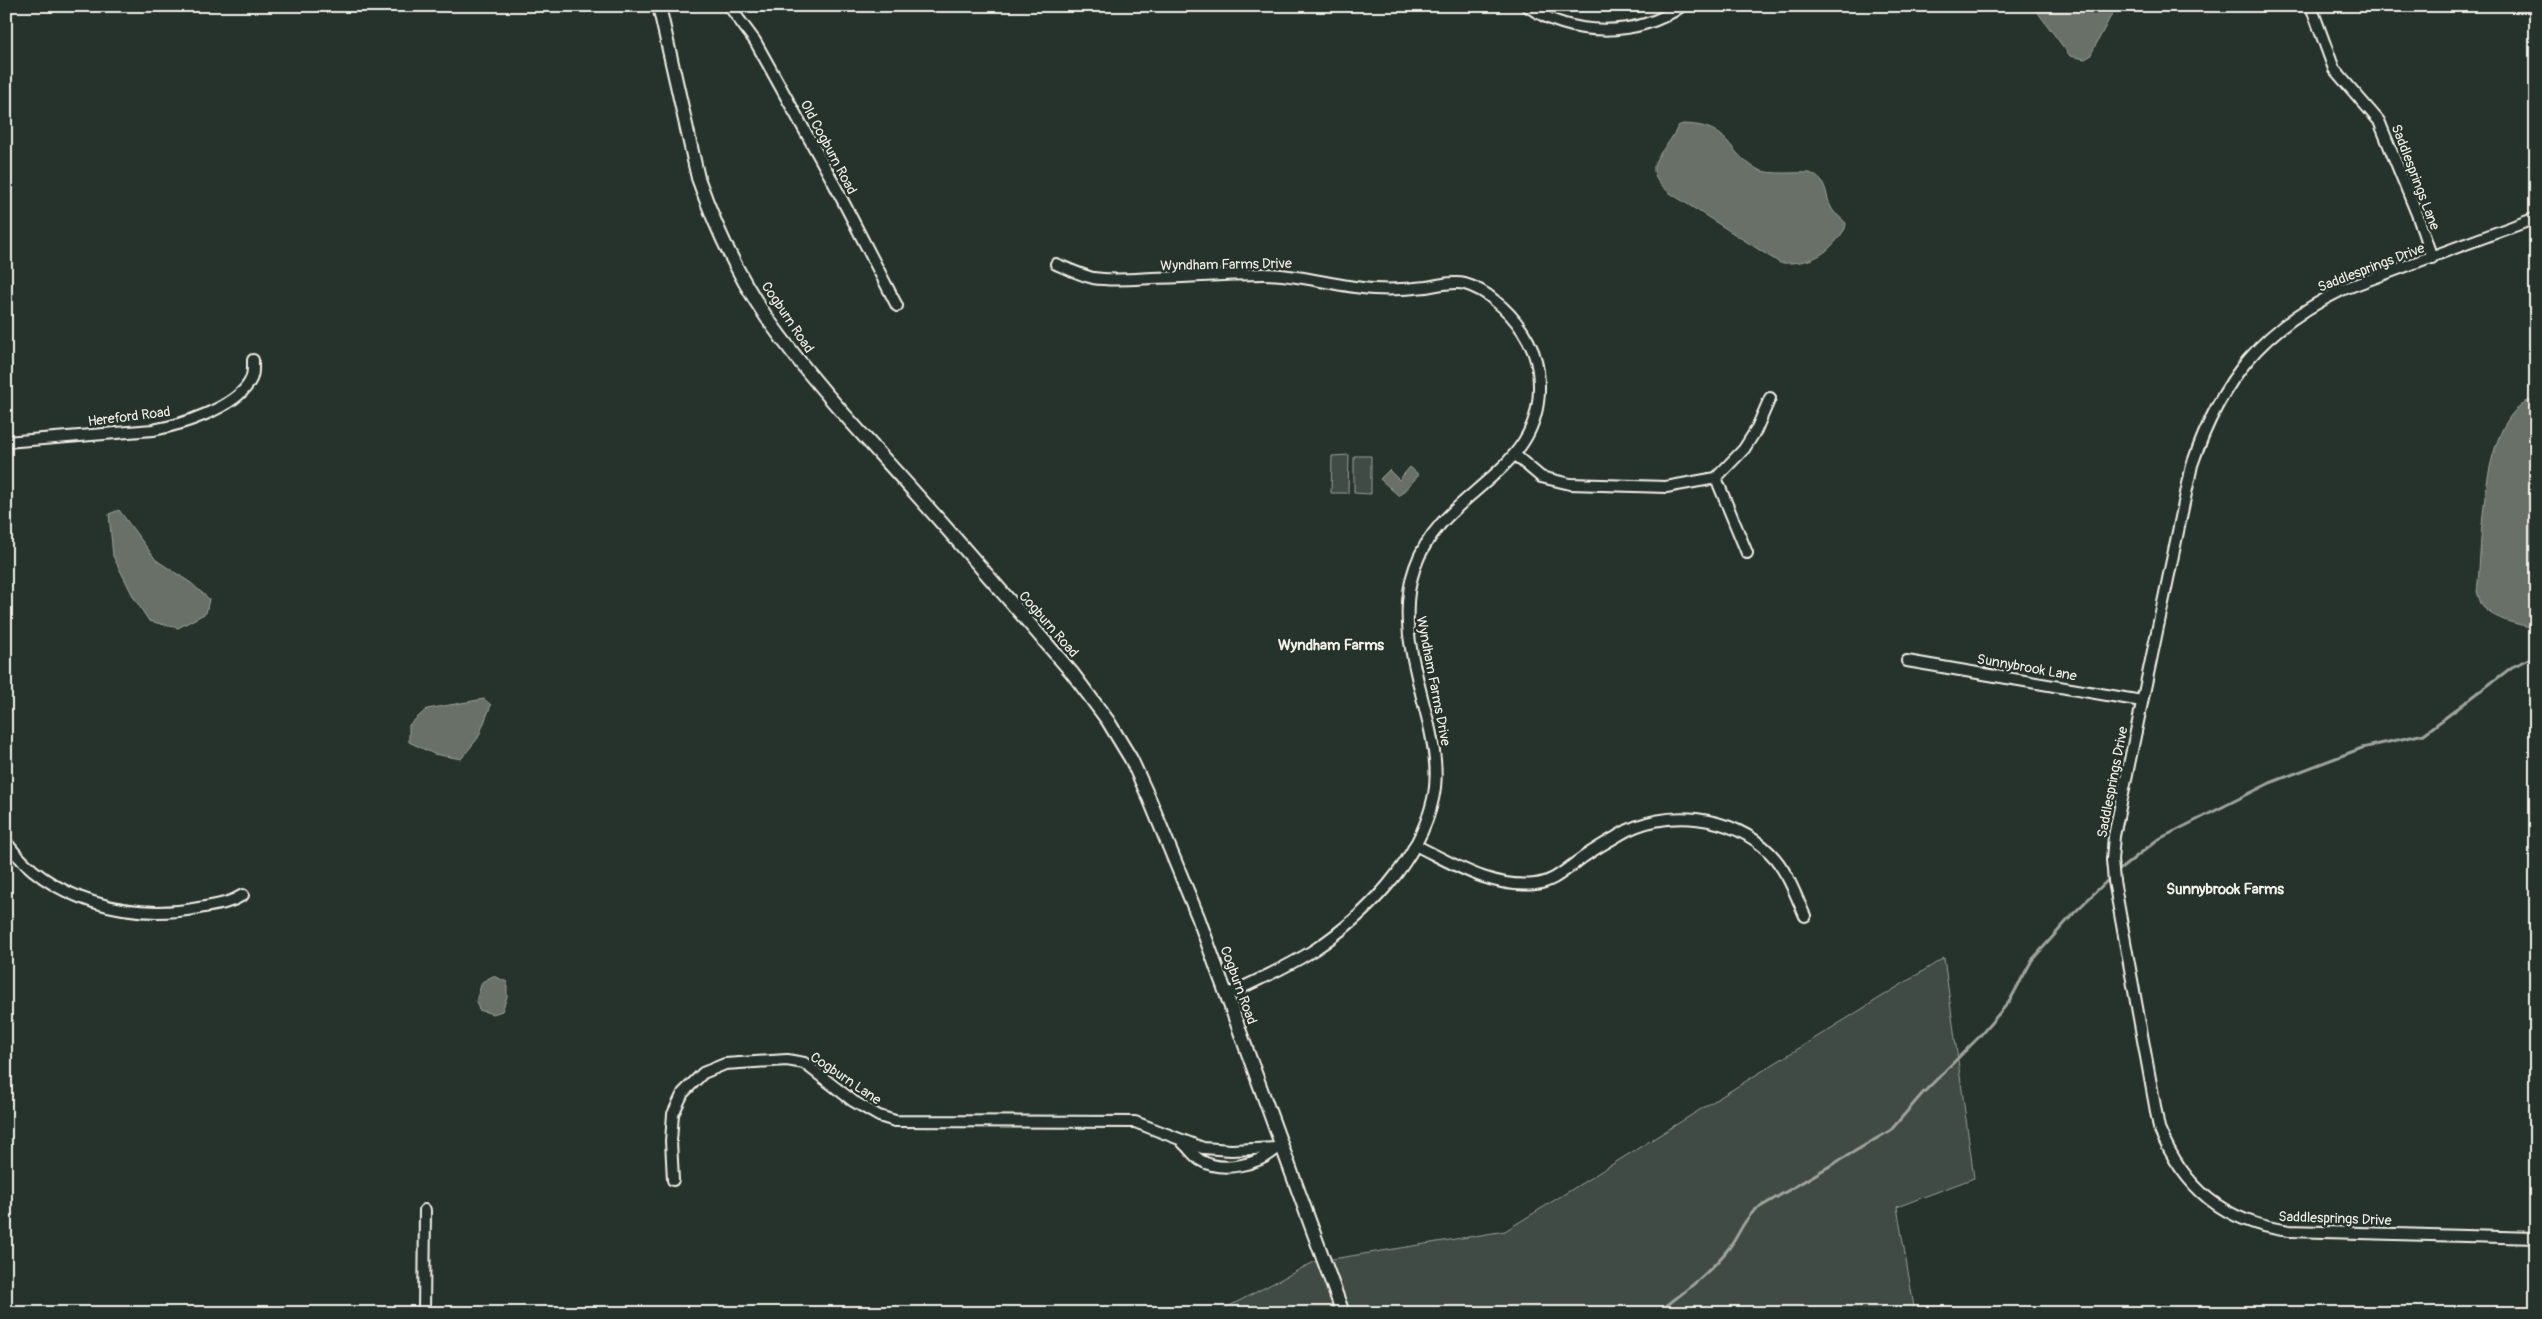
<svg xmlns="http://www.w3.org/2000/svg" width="2542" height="1319" font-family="Pangolin,sans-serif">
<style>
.green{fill:#414b45;stroke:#9a9e96}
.water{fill:#676f68;stroke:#9fa39b}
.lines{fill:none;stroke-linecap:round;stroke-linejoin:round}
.stream{stroke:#9fa39b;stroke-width:3}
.minor-casing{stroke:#f4f1e8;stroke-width:14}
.tertiary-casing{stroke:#f4f1e8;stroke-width:16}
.minor{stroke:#26332d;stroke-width:10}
.tertiary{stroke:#26332d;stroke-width:12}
.labels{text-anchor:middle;stroke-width:5;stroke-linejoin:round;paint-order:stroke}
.street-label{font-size:14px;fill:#f4f1e8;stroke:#26332d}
.neighbourhood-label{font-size:15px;font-weight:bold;fill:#f4f1e8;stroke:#26332d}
</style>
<rect width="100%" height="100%" fill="#26332d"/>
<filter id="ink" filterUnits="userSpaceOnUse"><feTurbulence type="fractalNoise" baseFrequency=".02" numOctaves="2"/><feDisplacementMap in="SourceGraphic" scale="10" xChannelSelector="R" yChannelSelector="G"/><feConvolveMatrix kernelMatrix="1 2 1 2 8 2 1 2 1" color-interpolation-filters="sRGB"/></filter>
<g filter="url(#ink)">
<g class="green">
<path d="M1349,455l-1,38h-17l1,-37z"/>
<path d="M1354,456h17v38l-17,-1z"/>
<path d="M1944,958l30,220 -77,29 18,106h-699l98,-51 191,-31z"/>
</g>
<g class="water">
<path d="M2033,6h83l-26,50 -5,3 -15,-3z"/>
<path d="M1683,124c51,1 41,29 76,46 10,5 38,2 51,3 21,9 13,24 24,39 4,4 8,7 12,11l-1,6c-18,27 -34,35 -65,34l-110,-70c-35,-29 -4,-38 8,-67z"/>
<path d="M2536,398v230c-17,-3 -41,-8 -53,-21 -3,-4 -4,-11 -6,-15 6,-45 1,-180 59,-194z"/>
<path d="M1410,467l9,8 -20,21 -19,-17 9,-9 10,10z"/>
<path d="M119,510l37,50 35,23 18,16 -3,14 -28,15 -29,-7 -15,-23 -21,-42 -4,-42z"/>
<path d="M484,699l7,6 -13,33 -17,21 -27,-5 -25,-12v-17l18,-16z"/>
<path d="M493,976l14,6v15l-5,14 -9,3 -14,-4 -3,-9 6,-19z"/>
</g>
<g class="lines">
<g class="stream">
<path d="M2117,872l40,-32 113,-57 92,-35 62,-14 88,-67 24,-11"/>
<path d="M1657,1313c25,-19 53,-40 72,-65 11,-14 12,-25 26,-38l136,-80 31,-36 56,-56 31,-36 23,-42 42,-47 38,-37"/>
</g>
<defs>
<g id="minor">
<path d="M729,6l26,35 76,137 66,128"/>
<path d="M1527,6c45,31 109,32 155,0"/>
<path d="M2311,6l23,63 45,52 38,93 15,44"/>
<path d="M2536,218l-192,71c-83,40 -123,91 -152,176l-78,371 -2,24 2,21 45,247c25,61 65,94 130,103l247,7"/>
<path d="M1056,264c12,5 25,11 37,14 19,3 40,1 59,0 37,-1 75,-4 112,-4 37,0 73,13 110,15 17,1 36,0 52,-2 12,-2 28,-6 39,-3 10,3 21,9 29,16 21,16 41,44 44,71 13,103 -95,114 -123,196 -18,51 1,104 13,154 6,25 11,53 5,78 -14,63 -68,117 -119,151 -28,18 -58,31 -88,45"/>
<path d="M6,442l147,-12c28,-5 81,-22 96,-47 5,-7 4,-15 4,-23"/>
<path d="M1515,455l26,22 29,7 96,3 50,-9 28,-29 12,-19 14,-32"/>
<path d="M1716,478l31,75"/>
<path d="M1907,661l235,40"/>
<path d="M6,842c44,59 124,79 193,66 16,-3 30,-4 44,-13"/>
<path d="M1415,845c37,18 77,44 120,39 18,-2 29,-13 43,-23 13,-10 28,-18 41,-26 46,-28 114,-20 151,18 17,17 25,41 35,63"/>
<path d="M1183,1143c6,5 10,12 17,17 23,14 59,4 78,-12"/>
<path d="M673,1180l-2,-39 2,-27 10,-21 20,-20 22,-9 62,-4 17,3 49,38 26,15 16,5 240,1 68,26 28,2 47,-2"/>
<path d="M424,1313l1,-103"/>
</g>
<path id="tertiary" d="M659,6l39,172c17,48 40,98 69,140 44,63 98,119 149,176 53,59 105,120 157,180l35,47 23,38 18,39 49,119 145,396"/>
</defs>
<use href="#minor" class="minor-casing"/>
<use href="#tertiary" class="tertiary-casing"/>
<use href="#minor" class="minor"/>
<use href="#tertiary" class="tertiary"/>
</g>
</g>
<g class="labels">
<g class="street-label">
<text transform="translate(829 147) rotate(62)" y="5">Old Cogburn Road</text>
<text transform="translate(2416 177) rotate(69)" y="5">Saddlesprings Lane</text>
<text transform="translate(1226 264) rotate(-1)" y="5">Wyndham Farms Drive</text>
<text transform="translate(2371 267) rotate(-21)" y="5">Saddlesprings Drive</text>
<text transform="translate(788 317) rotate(56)" y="5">Cogburn Road</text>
<text transform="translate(129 416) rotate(-7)" y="5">Hereford Road</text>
<text transform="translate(1049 624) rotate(49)" y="5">Cogburn Road</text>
<text transform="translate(2027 667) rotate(10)" y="5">Sunnybrook Lane</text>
<text transform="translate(1434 681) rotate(79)" y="5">Wyndham Farms Drive</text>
<text transform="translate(2112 782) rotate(-79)" y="5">Saddlesprings Drive</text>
<text transform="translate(1239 985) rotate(70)" y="5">Cogburn Road</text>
<text transform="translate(846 1078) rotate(34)" y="5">Cogburn Lane</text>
<text transform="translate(2335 1218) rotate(2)" y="5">Saddlesprings Drive</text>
</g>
<g class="neighbourhood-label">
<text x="1331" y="650">Wyndham Farms</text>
<text x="2225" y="894">Sunnybrook Farms</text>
</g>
</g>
<rect width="2542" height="1319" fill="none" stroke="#26332d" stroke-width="25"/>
<rect x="12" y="12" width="2517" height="1294" fill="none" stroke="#f4f1e8" stroke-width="2" filter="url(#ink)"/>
</svg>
